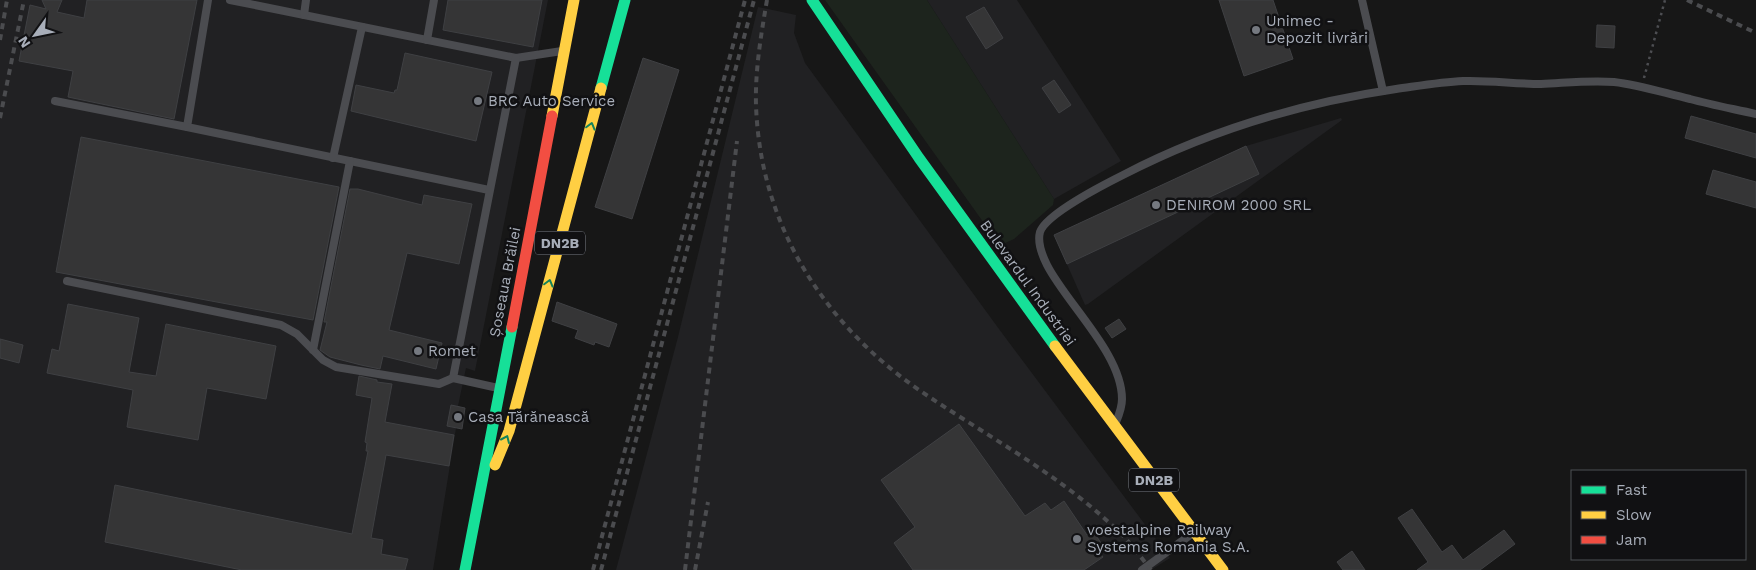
<svg xmlns="http://www.w3.org/2000/svg" width="1756" height="570" font-family="'Work Sans',sans-serif">
<style>
.built{fill:#212123}
.green{fill:#1d241d}
.building{fill:#353536;stroke:#3f4043}
.lines{fill:none;stroke-linecap:round;stroke-linejoin:round}
.path{stroke:#4d4e52;stroke-width:2.5;stroke-dasharray:2.5 4;stroke-linecap:butt}
.lane{stroke:#4b4c50;stroke-width:8}
.fast{stroke:#16e098;stroke-width:11}
.slow{stroke:#ffcf43;stroke-width:11}
.jam{stroke:#f24e42;stroke-width:11}
.rail{stroke:#4b4c4f;stroke-width:4;stroke-dasharray:6 5;stroke-linecap:butt}
.oneway{stroke:#14835c}
.poi-dot{fill:#757980;stroke:#111113;stroke-width:2}
.labels{text-anchor:middle;stroke-width:5;stroke-linejoin:round;paint-order:stroke}
.shield{fill:#111113;stroke:#7b7f87;stroke-width:1}
.shield-label{font-size:14px;font-weight:bold;fill:#a8aeb9}
.poi-label{font-size:15px;fill:#a8aeb9;stroke:#111113;text-anchor:start}
.street-label{font-size:15px;fill:#a8aeb9;stroke:#111113}
</style>
<rect width="100%" height="100%" fill="#171717"/>
<g class="built">
<path d="M0,0h548l-73,371 -9,-3 -8,38 7,2 -3,21 -6,-1 -23,142h-433z"/>
<path d="M927,0h90l104,161 -67,38z"/>
<path d="M758,7l38,8 -2,18 11,30 194,266 171,229 -19,12h-535l62,-233z"/>
<path d="M1341,118l1,2 -254,184 -3,1 -31,-70 192,-89z"/>
</g>
<path class="green" d="M825,0h102l127,199 -1,6 -39,34 -11,5 -7,-4z"/>
<g class="building">
<path d="M42,0h20l-5,12 27,6 3,-18h110l-23,119 -106,-22 5,-26 -54,-10 11,-56 16,4z"/>
<path d="M448,0h94l-9,47 -90,-17z"/>
<path d="M1219,0h54l20,59 -49,17z"/>
<path d="M984,7l19,31 -17,11 -20,-32z"/>
<path d="M1597,25l18,1 -1,22 -18,-1z"/>
<path d="M405,53l87,19 -16,69 -125,-30 5,-26 38,8 1,-3h2z"/>
<path d="M643,58l36,12 -47,149 -37,-12z"/>
<path d="M1054,80l17,25 -12,8 -17,-25z"/>
<path d="M1691,116l65,18v24l-71,-20z"/>
<path d="M81,137l258,50 -26,133 -257,-48z"/>
<path d="M1246,146l13,28 -192,90 -13,-29z"/>
<path d="M1713,170l43,12v26l-50,-14z"/>
<path d="M350,189h8l64,16 2,-10 48,9 -13,60 -52,-11 -18,77 53,13 -6,26 -53,-13 -3,13 -19,-4 -31,-8 -10,-7 7,-28h-3z"/>
<path d="M557,302l60,22 -8,23 -14,-5 -1,3 -19,-7 3,-8 -26,-9z"/>
<path d="M68,304l71,14 -10,54 27,4 10,-52 110,22 -10,53 -59,-11 -9,52 -71,-13 6,-37 -86,-17 5,-24 7,2z"/>
<path d="M1119,319l7,10 -14,9 -7,-10z"/>
<path d="M0,339l23,6 -4,18 -19,-5z"/>
<path d="M359,376l18,4v2l15,2 -7,38 69,13 -5,31 -63,-11 -15,83 12,2 -2,14 27,5 -3,11h-163l-137,-28 10,-57 237,49 16,-83h-2l1,-8 -2,-1 7,-44 -16,-3z"/>
<path d="M451,405l14,3 -3,21 -15,-3z"/>
<path d="M959,424l66,92 20,-13 6,7 13,-9 23,34 6,-4 8,12 -6,4 8,10 -19,13h-171l-19,-27 21,-16 -34,-47z"/>
<path d="M1412,509l30,43 10,-7 11,15 41,-30 11,14 -35,26h-63l11,-8 -30,-44z"/>
<path d="M1352,551l13,19h-22l-6,-8z"/>
</g>
<g class="lines">
<path class="path" d="M1644,78l21,-78"/>
<g class="lane">
<path d="M208,0l-21,127 302,63"/>
<path d="M230,0l286,58 46,-7"/>
<path d="M1362,0l21,91"/>
<path d="M304,15l2,-15"/>
<path d="M427,40l7,-40"/>
<path d="M55,101l132,26"/>
<path d="M333,158l29,-131"/>
<path d="M67,281l214,44 16,9 26,26 13,7 103,17 14,-6"/>
<path d="M313,350l37,-189"/>
<path d="M498,388l-45,-10 63,-320"/>
<path d="M1116,422c3,-7 6,-15 6,-23 0,-45 -55,-95 -75,-134 -5,-10 -10,-22 -7,-33 6,-18 65,-48 83,-57 85,-44 178,-72 273,-86 22,-3 45,-7 67,-8 26,-1 52,3 78,3 24,-1 48,-4 73,-2 26,3 50,11 76,17 22,6 44,10 66,15"/>
<path d="M1142,570l51,-37"/>
</g>
<g class="fast">
<path d="M812,0l107,158 136,188"/>
<path d="M601,88l24,-88"/>
<path d="M465,570l47,-243"/>
</g>
<g class="slow">
<path d="M552,116l22,-116"/>
<path d="M1055,346l168,224"/>
<path d="M495,465l14,-34 92,-343"/>
</g>
<path class="jam" d="M512,327l40,-211"/>
<g class="rail">
<path d="M767,0c-6,35 -12,70 -11,105 4,120 67,218 163,285 66,45 140,84 198,140 13,12 23,26 34,40"/>
<path d="M1687,0l69,33"/>
<path d="M0,40l7,-40"/>
<path d="M0,118l24,-118"/>
<path d="M593,570l152,-570"/>
<path d="M601,570l153,-570"/>
<path d="M685,570l52,-429"/>
<path d="M695,570l13,-68"/>
</g>
</g>
<defs><path id="oneway-chevron" d="M-2-3.5L2.5 0L-2 3.5" fill="none" stroke-width="1.6" stroke-linecap="round" stroke-linejoin="round" transform="scale(1.25)"/></defs>
<g class="oneway">
<use href="#oneway-chevron" transform="translate(591 126) rotate(-75)"/>
<use href="#oneway-chevron" transform="translate(549 283) rotate(-75)"/>
<use href="#oneway-chevron" transform="translate(506 439) rotate(-66)"/>
</g>
<g class="poi-dot">
<circle cx="1256" cy="30" r="5"/>
<circle cx="478" cy="101" r="5"/>
<circle cx="1156" cy="205" r="5"/>
<circle cx="418" cy="351" r="5"/>
<circle cx="458" cy="417" r="5"/>
<circle cx="1077" cy="539" r="5"/>
</g>
<g class="labels">
<g class="shield">
<rect x="535" y="231.5" width="50" height="23" rx="4"/>
<rect x="1129" y="468.5" width="50" height="23" rx="4"/>
</g>
<g class="shield-label">
<text x="560" y="248">DN2B</text>
<text x="1154" y="485">DN2B</text>
</g>
<g class="poi-label">
<text x="1266" y="26">Unimec -<tspan x="1266" dy="17">Depozit livrări</tspan></text>
<text x="488" y="106">BRC Auto Service</text>
<text x="1166" y="210">DENIROM 2000 SRL</text>
<text x="428" y="356">Romet</text>
<text x="468" y="422">Casa Tărănească</text>
<text x="1087" y="535">voestalpine Railway<tspan x="1087" dy="17">Systems Romania S.A.</tspan></text>
</g>
<g class="street-label">
<text transform="translate(505 282) rotate(-79)" y="5">Șoseaua Brăilei</text>
<text transform="translate(1028 283) rotate(54)" y="5">Bulevardul Industriei</text>
</g>
</g>
<rect x="1571" y="470" width="175" height="90" fill="#111113" stroke="#4d5055"/>
<rect x="1581" y="486" width="25" height="8" fill="#16e098" stroke="#4d5055"/>
<text x="1616" y="495" font-size="15" fill="#a8aeb9">Fast</text>
<rect x="1581" y="511" width="25" height="8" fill="#ffcf43" stroke="#4d5055"/>
<text x="1616" y="520" font-size="15" fill="#a8aeb9">Slow</text>
<rect x="1581" y="536" width="25" height="8" fill="#f24e42" stroke="#4d5055"/>
<text x="1616" y="545" font-size="15" fill="#a8aeb9">Jam</text>
<g transform="translate(35 35) rotate(237)" stroke="#111113" stroke-width="4" paint-order="stroke">
<path d="M0-4L9 19L0 12L-9 19Z" fill="#a8aeb9"/>
<text y="-8" font-size="14" font-weight="bold" text-anchor="middle" fill="#a8aeb9">N</text>
</g>
</svg>
